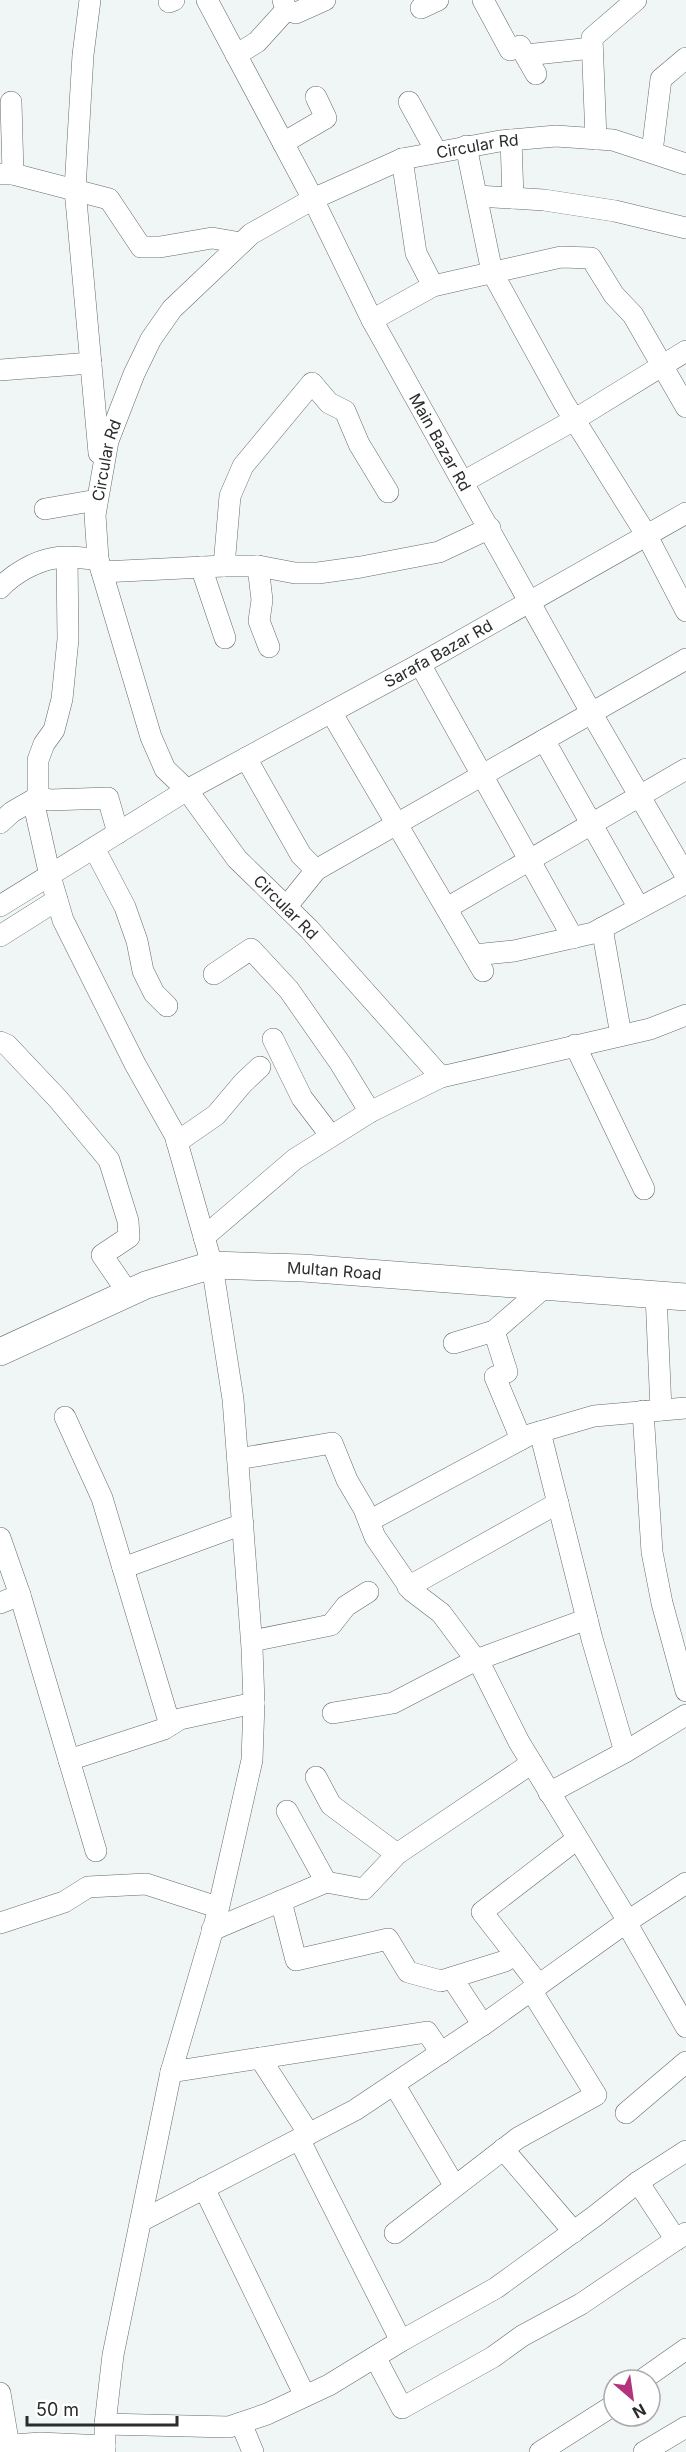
<svg xmlns="http://www.w3.org/2000/svg" width="686" height="2452" font-family="Inter,sans-serif">
<style>
.lines{fill:none;stroke-linecap:round;stroke-linejoin:round}
.minor-casing{stroke:#656b6b;stroke-width:22}
.major-casing{stroke:#656b6b;stroke-width:28}
.minor{stroke:#fff;stroke-width:21}
.major{stroke:#fff;stroke-width:27}
.labels{text-anchor:middle;stroke-width:4.5;stroke-linejoin:round;paint-order:stroke}
.street-label{font-size:16px;fill:#2b2d2d;stroke:#fff}
</style>
<rect width="100%" height="100%" fill="#eff6f5"/>
<g class="lines">
<defs>
<g id="minor">
<path d="M90,0l-7,55 -8,134 24,264"/>
<path id="s1" d="M207,0l106,199 59,121 220,394 94,162"/>
<path d="M483,0l27,50 10,-4 16,28"/>
<path d="M169,2l5,-2"/>
<path d="M421,8l17,-8"/>
<path d="M286,10l10,3 29,-13"/>
<path d="M236,55l21,-13 29,-32 -3,-10"/>
<path d="M526,55l66,-7"/>
<path d="M11,102l2,72"/>
<path d="M409,102l27,49"/>
<path d="M596,139l-4,-101 44,-38"/>
<path d="M511,140l2,58"/>
<path d="M283,143l43,-25 -10,-21"/>
<path d="M466,146l26,126 72,131 83,133 39,75"/>
<path d="M652,152l9,-73 25,-21"/>
<path d="M402,159l14,94 17,33"/>
<path d="M0,174h13l96,25 32,48h19l52,-9 29,5"/>
<path d="M477,196l67,4 71,11 71,17"/>
<path d="M372,320l61,-34 128,-29 30,1 23,37 19,20 53,92"/>
<path d="M0,370l91,-7"/>
<path d="M463,482l111,-62 112,-69"/>
<path d="M45,509l52,-9"/>
<path d="M224,566l6,-70 13,-30 69,-83 17,20 16,8 14,33 29,48"/>
<path d="M258,566l4,34 -3,21 10,26"/>
<path d="M201,567l24,71"/>
<path d="M102,572l122,-6h34l37,7h23l43,-6 78,-15 51,-24"/>
<path d="M0,588c13,-14 35,-27 55,-30 13,-3 30,1 43,1"/>
<path d="M420,664l153,274"/>
<path d="M331,712l152,259"/>
<path d="M544,740l95,168"/>
<path d="M246,758l55,97 15,15"/>
<path d="M38,797v-37l6,-16 10,-14 8,-31 6,-60 -1,-81"/>
<path d="M33,800l17,76 13,44 72,144 40,71 37,130 21,134 19,249 2,55 -2,57 -36,159 -45,153 -58,283 -8,69v28"/>
<path d="M0,823l12,-11 26,-15 12,3 58,-2 10,35"/>
<path d="M94,848l31,59 12,34 6,30 11,22 13,13"/>
<path id="s2" d="M0,906l187,-116 233,-126 266,-151"/>
<path d="M287,906l29,-36 370,-211"/>
<path d="M447,908l239,-139"/>
<path d="M602,928l19,107"/>
<path d="M0,936l57,-36"/>
<path d="M474,955l40,-4 79,-18 93,-50"/>
<path d="M214,974l37,-25 38,41 51,73 30,49"/>
<path d="M273,1039l29,59 29,38"/>
<path d="M0,1042l7,3 51,54 51,61 19,61 1,16 -27,18 26,38"/>
<path d="M575,1045l69,144"/>
<path id="s3" d="M441,1077l-132,-148 -72,-70 -50,-69 -22,-21 -14,-32 -53,-178 -3,-44 13,-74 26,-67 17,-35 21,-30 79,-75 62,-35 89,-40 98,-18 56,-5 57,4 73,24"/>
<path d="M177,1142l39,-27 27,-32 17,-16"/>
<path d="M204,1237l91,-78 75,-47 71,-35 209,-48 36,-14"/>
<path d="M656,1294l5,116"/>
<path d="M494,1331l13,41 -12,5 26,62"/>
<path d="M454,1343l40,-12 52,-45"/>
<path d="M643,1411l9,141 10,51 24,88"/>
<path d="M65,1417l37,81 68,227"/>
<path d="M540,1432l52,207 33,113"/>
<path d="M238,1459l94,-16 15,37 17,29 11,28 37,54 29,22 41,55 37,74 109,179 3,10 55,96"/>
<path d="M369,1521l160,-86 65,-19 92,-8"/>
<path d="M0,1538l20,57 76,256"/>
<path d="M123,1568l120,-44"/>
<path d="M408,1587l150,-84"/>
<path d="M0,1603l20,-8"/>
<path d="M252,1641l79,-16 15,-19 22,-14"/>
<path d="M333,1713l60,-10 83,-43 111,-41"/>
<path d="M69,1760l95,-31 16,-10 74,-16"/>
<path d="M316,1777l15,28 66,49"/>
<path d="M549,1793l76,-41 61,-37"/>
<path d="M287,1811l39,71 38,7 33,-35 135,-91"/>
<path d="M281,1901l15,59 92,-21 20,33 33,9 64,-20 10,-7"/>
<path d="M0,1923l64,-21 24,-15 58,-3 71,23"/>
<path d="M212,1930l114,-48"/>
<path d="M452,1978l31,47"/>
<path d="M539,1985l-57,-73 95,-73"/>
<path d="M260,2058l49,76"/>
<path d="M171,2072l256,-40 14,21"/>
<path d="M394,2084l60,101"/>
<path d="M626,2113l60,-51"/>
<path d="M299,2139l102,202"/>
<path d="M503,2149l71,83"/>
<path d="M638,2182l38,58"/>
<path d="M204,2188l101,208"/>
<path d="M141,2221l214,-111 132,-88 141,-101 58,-38"/>
<path d="M395,2233l123,-95 78,-43 -65,-105"/>
<path d="M375,2357l27,51 91,-51 29,-21 59,-32 105,-71"/>
<path d="M642,2380l44,-31"/>
<path d="M0,2393l9,53"/>
<path d="M241,2423l12,29"/>
<path d="M105,2424l124,3 38,-13 62,-29 72,-44 95,-53 99,-72 43,-34 48,-31"/>
<path d="M0,2446l40,-3 65,3"/>
<path d="M540,2452l74,-47"/>
<path d="M644,2452l42,-25"/>
</g>
<g id="major">
<path id="s4" d="M0,1352l146,-67 66,-20 91,3 383,29"/>
</g>
</defs>
<use href="#minor" class="minor-casing"/>
<use href="#major" class="major-casing"/>
<use href="#minor" class="minor"/>
<use href="#major" class="major"/>
</g>
<g class="labels">
<g class="street-label">
<text dy="6" stroke="none"><textPath href="#s3" startOffset="1256">Circular Rd</textPath></text>
<text dy="6" stroke="none"><textPath href="#s1" startOffset="500">Main Bazar Rd</textPath></text>
<text dy="6" stroke="none"><textPath href="#s3" startOffset="735">Circular Rd</textPath></text>
<text dy="6" stroke="none"><textPath href="#s2" startOffset="506">Sarafa Bazar Rd</textPath></text>
<text transform="translate(286 907) rotate(45)" y="6">Circular Rd</text>
<text dy="6" stroke="none"><textPath href="#s4" startOffset="352">Multan Road</textPath></text>
</g>
</g>
<g transform="translate(632 2398) rotate(151)"><circle r="28" fill="#ffffff" stroke="#aaabab" stroke-width="1.5"/>
<path d="M0-4.5L10 22L0 15L-10 22Z" fill="#b4337d"/>
<text y="-9" font-size="16" font-weight="bold" text-anchor="middle" fill="#2b2d2d">N</text>
</g>
<path d="M27 2416v9h150v-9" fill="none" stroke="#2b2d2d" stroke-width="3"/>
<text x="36" y="2416" font-size="18" fill="#2b2d2d" stroke="#ffffff" stroke-width="4.5" paint-order="stroke">50 m</text>
</svg>
